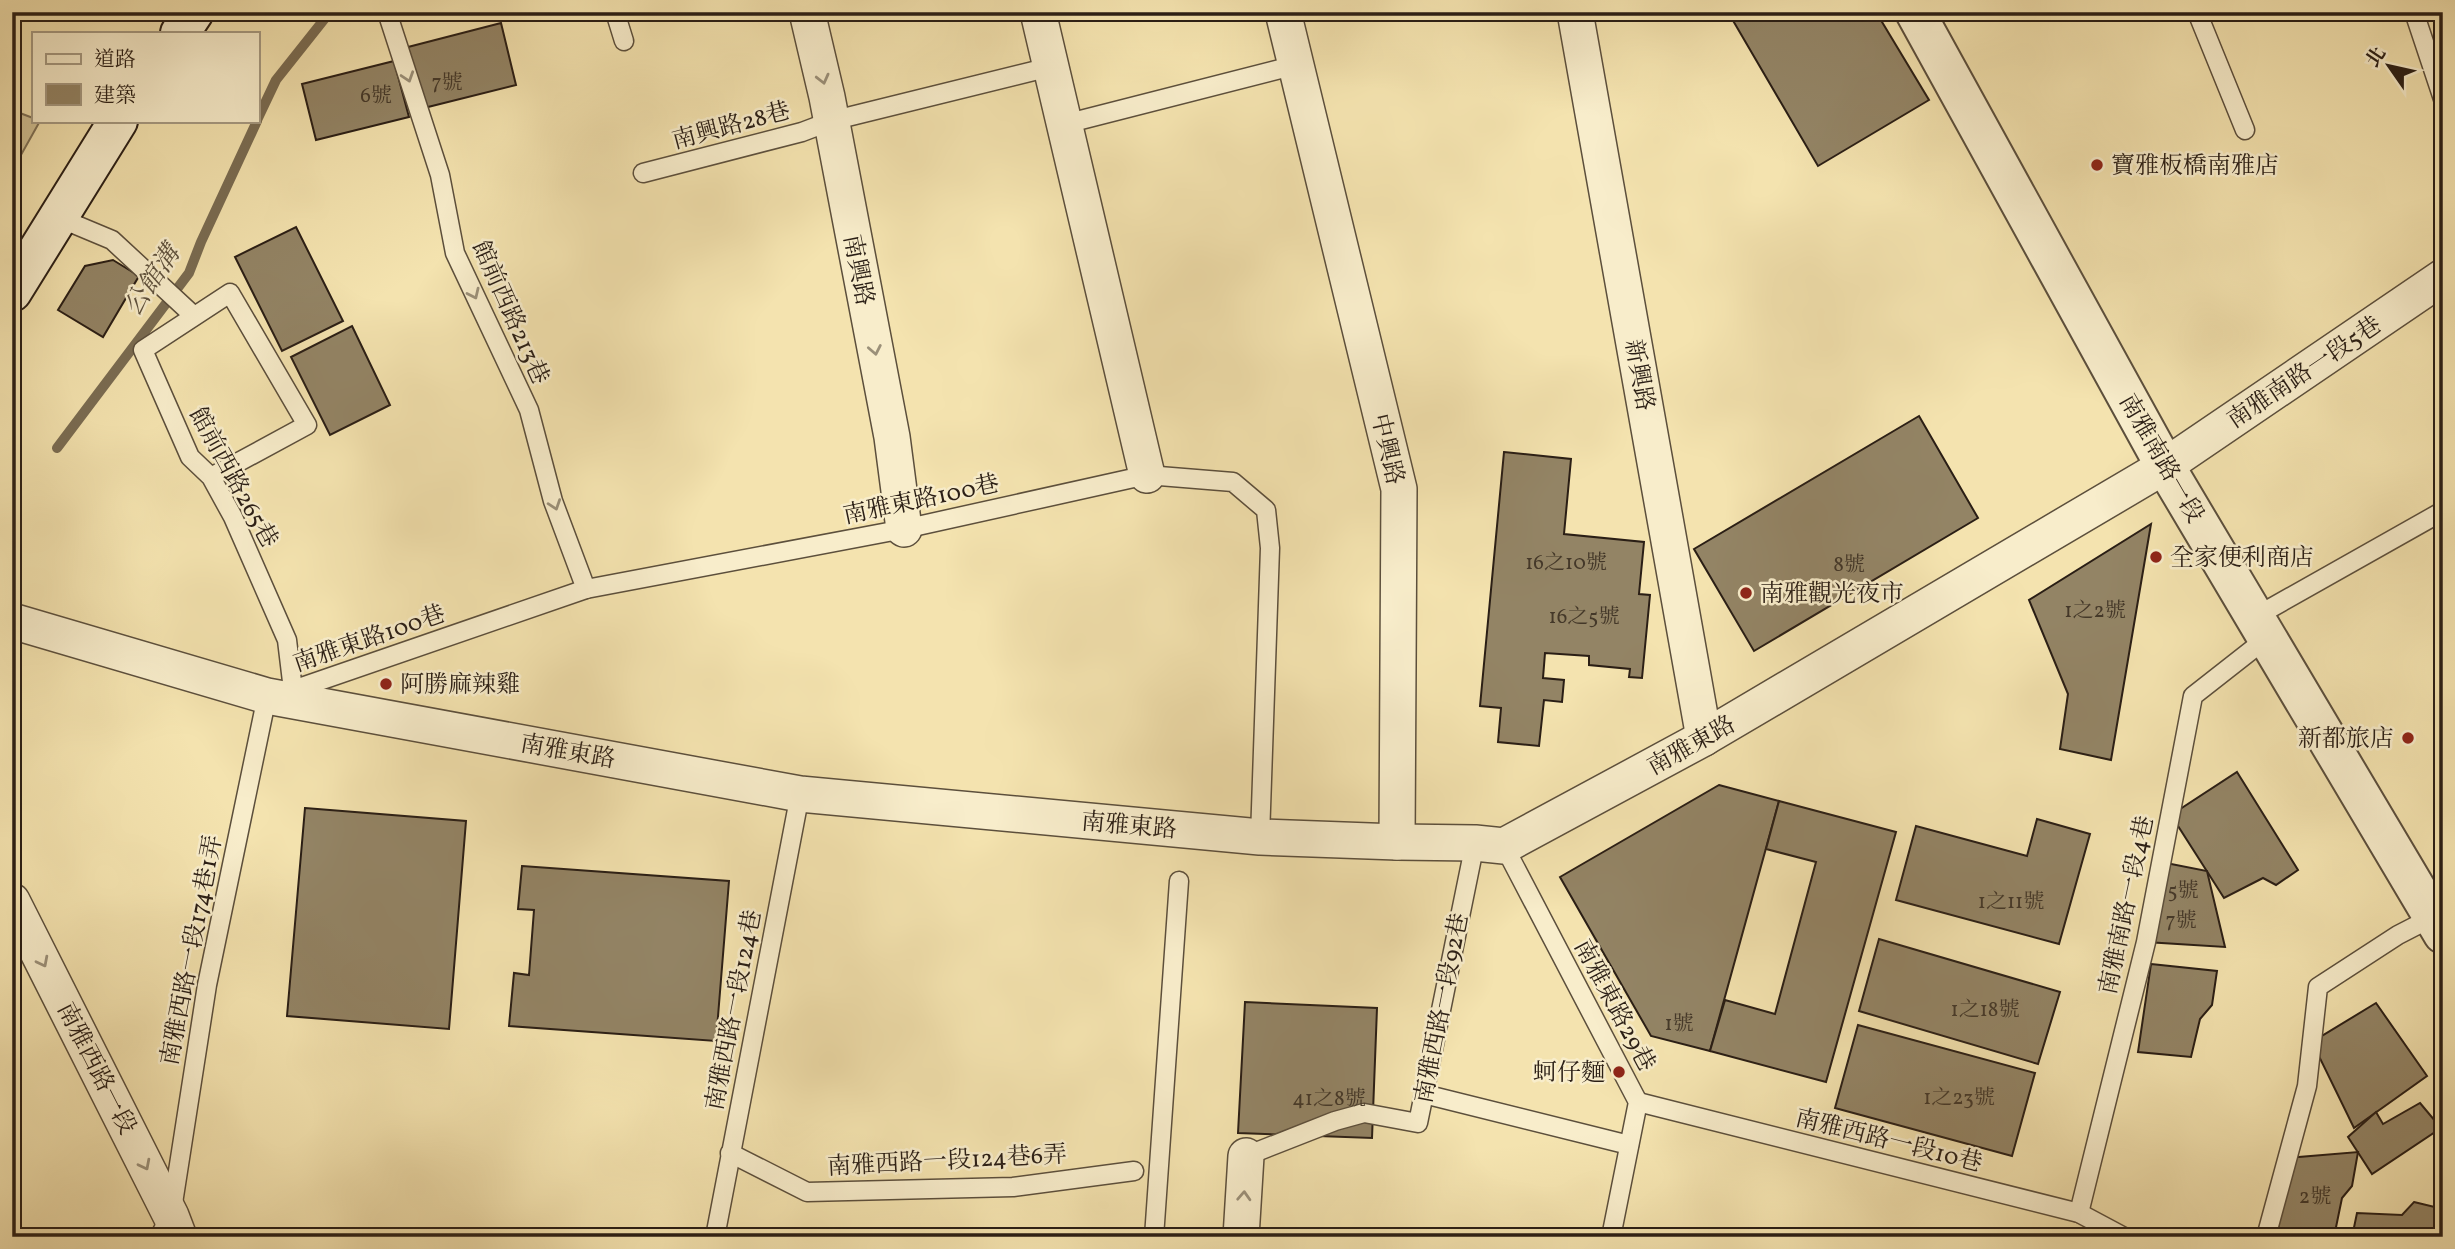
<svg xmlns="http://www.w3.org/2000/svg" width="2455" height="1249" font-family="Vollkorn,'Noto Serif TC',serif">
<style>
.green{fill:#d2c295;stroke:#7e7055;stroke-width:2}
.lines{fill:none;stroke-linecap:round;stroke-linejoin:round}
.stream{stroke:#7a6c52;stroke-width:10}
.building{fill:#938465;stroke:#2a1e15;stroke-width:2}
.service-casing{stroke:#5c4f3c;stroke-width:21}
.minor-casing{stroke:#5c4f3c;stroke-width:38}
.tertiary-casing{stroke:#5c4f3c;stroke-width:42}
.secondary-casing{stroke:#2a1e15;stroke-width:42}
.service{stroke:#f8edcb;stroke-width:18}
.minor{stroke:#f8edcb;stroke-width:35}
.tertiary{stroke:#f8edcb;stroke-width:38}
.secondary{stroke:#f8edcb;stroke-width:38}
.oneway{stroke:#9b9079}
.poi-dot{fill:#8f2418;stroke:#f8edcb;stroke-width:2.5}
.labels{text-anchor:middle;stroke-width:5;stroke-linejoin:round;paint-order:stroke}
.number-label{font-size:21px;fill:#443829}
.street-label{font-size:24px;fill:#2a1e15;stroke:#f8edcb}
.poi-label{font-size:24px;fill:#2a1e15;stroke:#f8edcb;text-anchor:start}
.water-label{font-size:26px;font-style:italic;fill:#5f523e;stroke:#f8edcb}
</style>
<rect width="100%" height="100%" fill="#f4e3af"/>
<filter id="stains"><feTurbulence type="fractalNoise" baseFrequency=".00286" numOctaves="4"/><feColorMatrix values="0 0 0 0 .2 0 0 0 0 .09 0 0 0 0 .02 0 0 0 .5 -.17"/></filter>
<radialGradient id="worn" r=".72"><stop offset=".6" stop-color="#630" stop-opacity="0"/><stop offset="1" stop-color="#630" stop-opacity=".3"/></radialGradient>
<path class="green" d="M12,110l21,8v3h7l-28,50z"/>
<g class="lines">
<g class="stream">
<path d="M257,120l19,-40 54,-68"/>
<path d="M57,448l132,-175 12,-31 56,-121"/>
</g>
</g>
<g class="building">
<path d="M1728,12h148l53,88 -111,66z"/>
<path d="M501,23l15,62 -92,23 -16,-61z"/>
<path d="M394,61l15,56 -93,23 -14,-56z"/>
<path d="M296,227l47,94 -61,30 -47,-94z"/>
<path d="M113,260l26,16 -36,61 -45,-27 27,-44z"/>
<path d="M352,326l38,79 -60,30 -39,-78z"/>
<path d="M1919,416l59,102 -224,133 -60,-102z"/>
<path d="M1504,452l67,7 -7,75 80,8 -5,52 11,1 -8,83 -13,-1 1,-8 -41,-4v-9l-44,-3 -2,25 21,2 -2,22 -18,-2 -5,46 -41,-4 3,-34 -21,-2z"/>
<path d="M2151,524l-40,236 -51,-11 8,-55 -39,-94z"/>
<path d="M2237,772l61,98 -22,15 -13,-7 -39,20 -53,-83z"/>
<path d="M1719,785l60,16 -69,250 -59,-15 -91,-159z"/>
<path d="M1779,801l117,31 -70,250 -116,-31 15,-51 50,14 41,-152 -50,-13z"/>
<path d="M305,808l161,13 -17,208 -162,-13z"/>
<path d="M2037,819l53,15 -31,110 -163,-44 20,-74 111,30z"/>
<path d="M2161,862l46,9 18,76 -79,-5z"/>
<path d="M522,866l207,15 -13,160 -207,-15 5,-53 15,2 5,-65 -16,-1z"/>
<path d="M1879,939l181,53 -22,72 -179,-53z"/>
<path d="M2151,964l66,7 -5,34 -12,14 -9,38 -53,-5z"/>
<path d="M1245,1002l132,6 -5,130 -134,-5z"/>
<path d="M2376,1003l51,73 -73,52 -42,-86z"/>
<path d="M1858,1025l177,48 -23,83 -177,-48z"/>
<path d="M2420,1103l21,25 -69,46 -24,-37 28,-25 7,12z"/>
<path d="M2358,1152l-6,34 -10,12 -8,39h-57l10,-79z"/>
<path d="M2414,1202l29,7v28h-91l5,-24 45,2z"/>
</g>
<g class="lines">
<defs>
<g id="service">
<path d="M387,12l53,163 15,78 74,157 24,91 33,88"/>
<path d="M615,12l9,29"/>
<path d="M2197,12l48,118"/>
<path d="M2414,12l29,87"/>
<path d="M1065,124l231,-59"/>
<path d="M643,173l159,-41 29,-11 219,-54"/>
<path d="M57,217l55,23 82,76"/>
<path d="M211,477l96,-52 -77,-132 -87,57 47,107 21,20 22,40 54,123 6,50"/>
<path d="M2255,617l188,-106"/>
<path d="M1504,846l134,256 -27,135"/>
<path d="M1424,1094l205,51"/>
<path d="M1638,1102l441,111 45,24"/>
<path d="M730,1153l77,39 206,-5 121,-16"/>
<path d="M1246,1156l89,-35 29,-8 54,10 57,-280"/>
<path d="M2079,1213l67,-271 47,-246 74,-58"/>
<path d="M159,1237l12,-21 36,-231 60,-289 26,-6 293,-101 318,-60 243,-54 86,7 33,28 4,38 -10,289"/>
<path d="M715,1237l85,-443"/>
<path d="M1154,1237l25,-356"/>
<path d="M2266,1237l41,-151 11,-99 80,-52 35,-18"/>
</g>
<g id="minor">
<path d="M807,12l20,85 65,340 12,92"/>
<path d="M1038,12l109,463"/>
<path d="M1283,12l116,477 -2,353"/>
<path d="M1575,12l129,726"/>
<path d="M12,621l255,75 533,98 460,43 137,5 78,1 29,3 200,-108 461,-272 278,-189"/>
<path d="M12,901l159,315 8,21"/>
<path d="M1241,1237l5,-81"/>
</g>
<path id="tertiary" d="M1915,12l250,454 278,468"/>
<g id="secondary">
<path d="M180,33l14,-21"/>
<path d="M12,292l106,-171"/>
</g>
</defs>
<use href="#service" class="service-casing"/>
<use href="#minor" class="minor-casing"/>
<use href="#tertiary" class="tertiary-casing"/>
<use href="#secondary" class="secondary-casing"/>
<use href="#service" class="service"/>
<use href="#minor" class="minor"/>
<use href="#tertiary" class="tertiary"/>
<use href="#secondary" class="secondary"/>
</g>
<defs><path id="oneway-chevron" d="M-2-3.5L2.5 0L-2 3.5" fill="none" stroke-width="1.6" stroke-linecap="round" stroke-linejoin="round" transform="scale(1.75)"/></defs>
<g class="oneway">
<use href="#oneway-chevron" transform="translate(408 77) rotate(72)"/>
<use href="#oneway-chevron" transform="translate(823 79) rotate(76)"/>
<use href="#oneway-chevron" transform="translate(474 294) rotate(65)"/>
<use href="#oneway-chevron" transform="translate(875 350) rotate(79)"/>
<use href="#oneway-chevron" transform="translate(555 505) rotate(71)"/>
<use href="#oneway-chevron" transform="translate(43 962) rotate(63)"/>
<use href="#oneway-chevron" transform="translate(145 1165) rotate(63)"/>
<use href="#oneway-chevron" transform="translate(1244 1196) rotate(-87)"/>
</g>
<g class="poi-dot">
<circle cx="2097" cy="165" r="7"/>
<circle cx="2156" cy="557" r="7"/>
<circle cx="1746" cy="593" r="7"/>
<circle cx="386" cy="684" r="7"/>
<circle cx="2408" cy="738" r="7"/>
<circle cx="1619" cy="1072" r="7"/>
</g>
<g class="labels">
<g class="number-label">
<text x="447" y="89">7號</text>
<text x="376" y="102">6號</text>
<text x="1566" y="569">16之10號</text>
<text x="1849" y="571">8號</text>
<text x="2095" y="617">1之2號</text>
<text x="1584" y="623">16之5號</text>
<text x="2183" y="897">5號</text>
<text x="2011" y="908">1之11號</text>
<text x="2181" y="927">7號</text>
<text x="1985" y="1016">1之18號</text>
<text x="1679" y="1030">1號</text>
<text x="1959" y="1104">1之23號</text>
<text x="1329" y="1105">41之8號</text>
<text x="2315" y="1203">2號</text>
</g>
<g class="street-label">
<text transform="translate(731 125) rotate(-15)" y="8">南興路28巷</text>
<text transform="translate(859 270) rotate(79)" y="8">南興路</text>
<text transform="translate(511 312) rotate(66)" y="8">館前西路213巷</text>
<text transform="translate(2304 372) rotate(-34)" y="8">南雅南路一段5巷</text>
<text transform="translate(1640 375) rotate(80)" y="8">新興路</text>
<text transform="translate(1388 449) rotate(77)" y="8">中興路</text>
<text transform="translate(2162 458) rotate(60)" y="8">南雅南路一段</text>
<text transform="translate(234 477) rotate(61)" y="8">館前西路265巷</text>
<text transform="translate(921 499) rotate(-12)" y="8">南雅東路100巷</text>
<text transform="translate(369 638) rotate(-19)" y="8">南雅東路100巷</text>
<text transform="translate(1691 745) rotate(-29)" y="8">南雅東路</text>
<text transform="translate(568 751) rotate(10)" y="8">南雅東路</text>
<text transform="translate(1129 825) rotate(5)" y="8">南雅東路</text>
<text transform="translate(2126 905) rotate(-78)" y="8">南雅南路一段4巷</text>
<text transform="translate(191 950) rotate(-79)" y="8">南雅西路一段174巷1弄</text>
<text transform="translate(1615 1005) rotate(62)" y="8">南雅東路29巷</text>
<text transform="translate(1441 1008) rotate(-79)" y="8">南雅西路一段92巷</text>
<text transform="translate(733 1010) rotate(-79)" y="8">南雅西路一段124巷</text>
<text transform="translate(97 1068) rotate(63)" y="8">南雅西路一段</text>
<text transform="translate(1889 1140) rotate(14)" y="8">南雅西路一段10巷</text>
<text transform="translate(947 1160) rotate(-3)" y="8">南雅西路一段124巷6弄</text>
</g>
<g class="poi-label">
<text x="2111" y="173">寶雅板橋南雅店</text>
<text x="2170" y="565">全家便利商店</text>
<text x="1760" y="601">南雅觀光夜市</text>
<text x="400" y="692">阿勝麻辣雞</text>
<text x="2394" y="746" text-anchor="end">新都旅店</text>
<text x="1605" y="1080" text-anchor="end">蚵仔麵</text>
</g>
<g class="water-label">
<text transform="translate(151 280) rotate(-56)" y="9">公館溝</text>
</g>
</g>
<rect width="2455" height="1249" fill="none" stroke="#f4e3af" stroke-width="42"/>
<rect x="14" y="14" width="2427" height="1221" fill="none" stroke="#2a1e15" stroke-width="3.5"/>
<rect x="21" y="21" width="2413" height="1207" fill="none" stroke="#2a1e15" stroke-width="2"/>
<rect x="32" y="32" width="228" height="91" fill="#f8edcb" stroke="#a69a82" stroke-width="2"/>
<rect x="46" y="54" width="35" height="10" fill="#f8edcb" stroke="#a69a82" stroke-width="2"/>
<text x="94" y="66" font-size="21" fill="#2a1e15">道路</text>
<rect x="46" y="84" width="35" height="21" fill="#938465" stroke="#a69a82" stroke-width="2"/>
<text x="94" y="102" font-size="21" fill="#2a1e15">建築</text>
<g transform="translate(2389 66) rotate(304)" stroke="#f8edcb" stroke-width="5" paint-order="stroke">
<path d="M0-5L12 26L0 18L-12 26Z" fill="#2a1e15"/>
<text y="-10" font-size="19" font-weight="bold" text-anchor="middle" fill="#2a1e15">北</text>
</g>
<rect width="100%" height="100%" filter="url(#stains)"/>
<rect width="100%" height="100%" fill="url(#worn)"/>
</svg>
